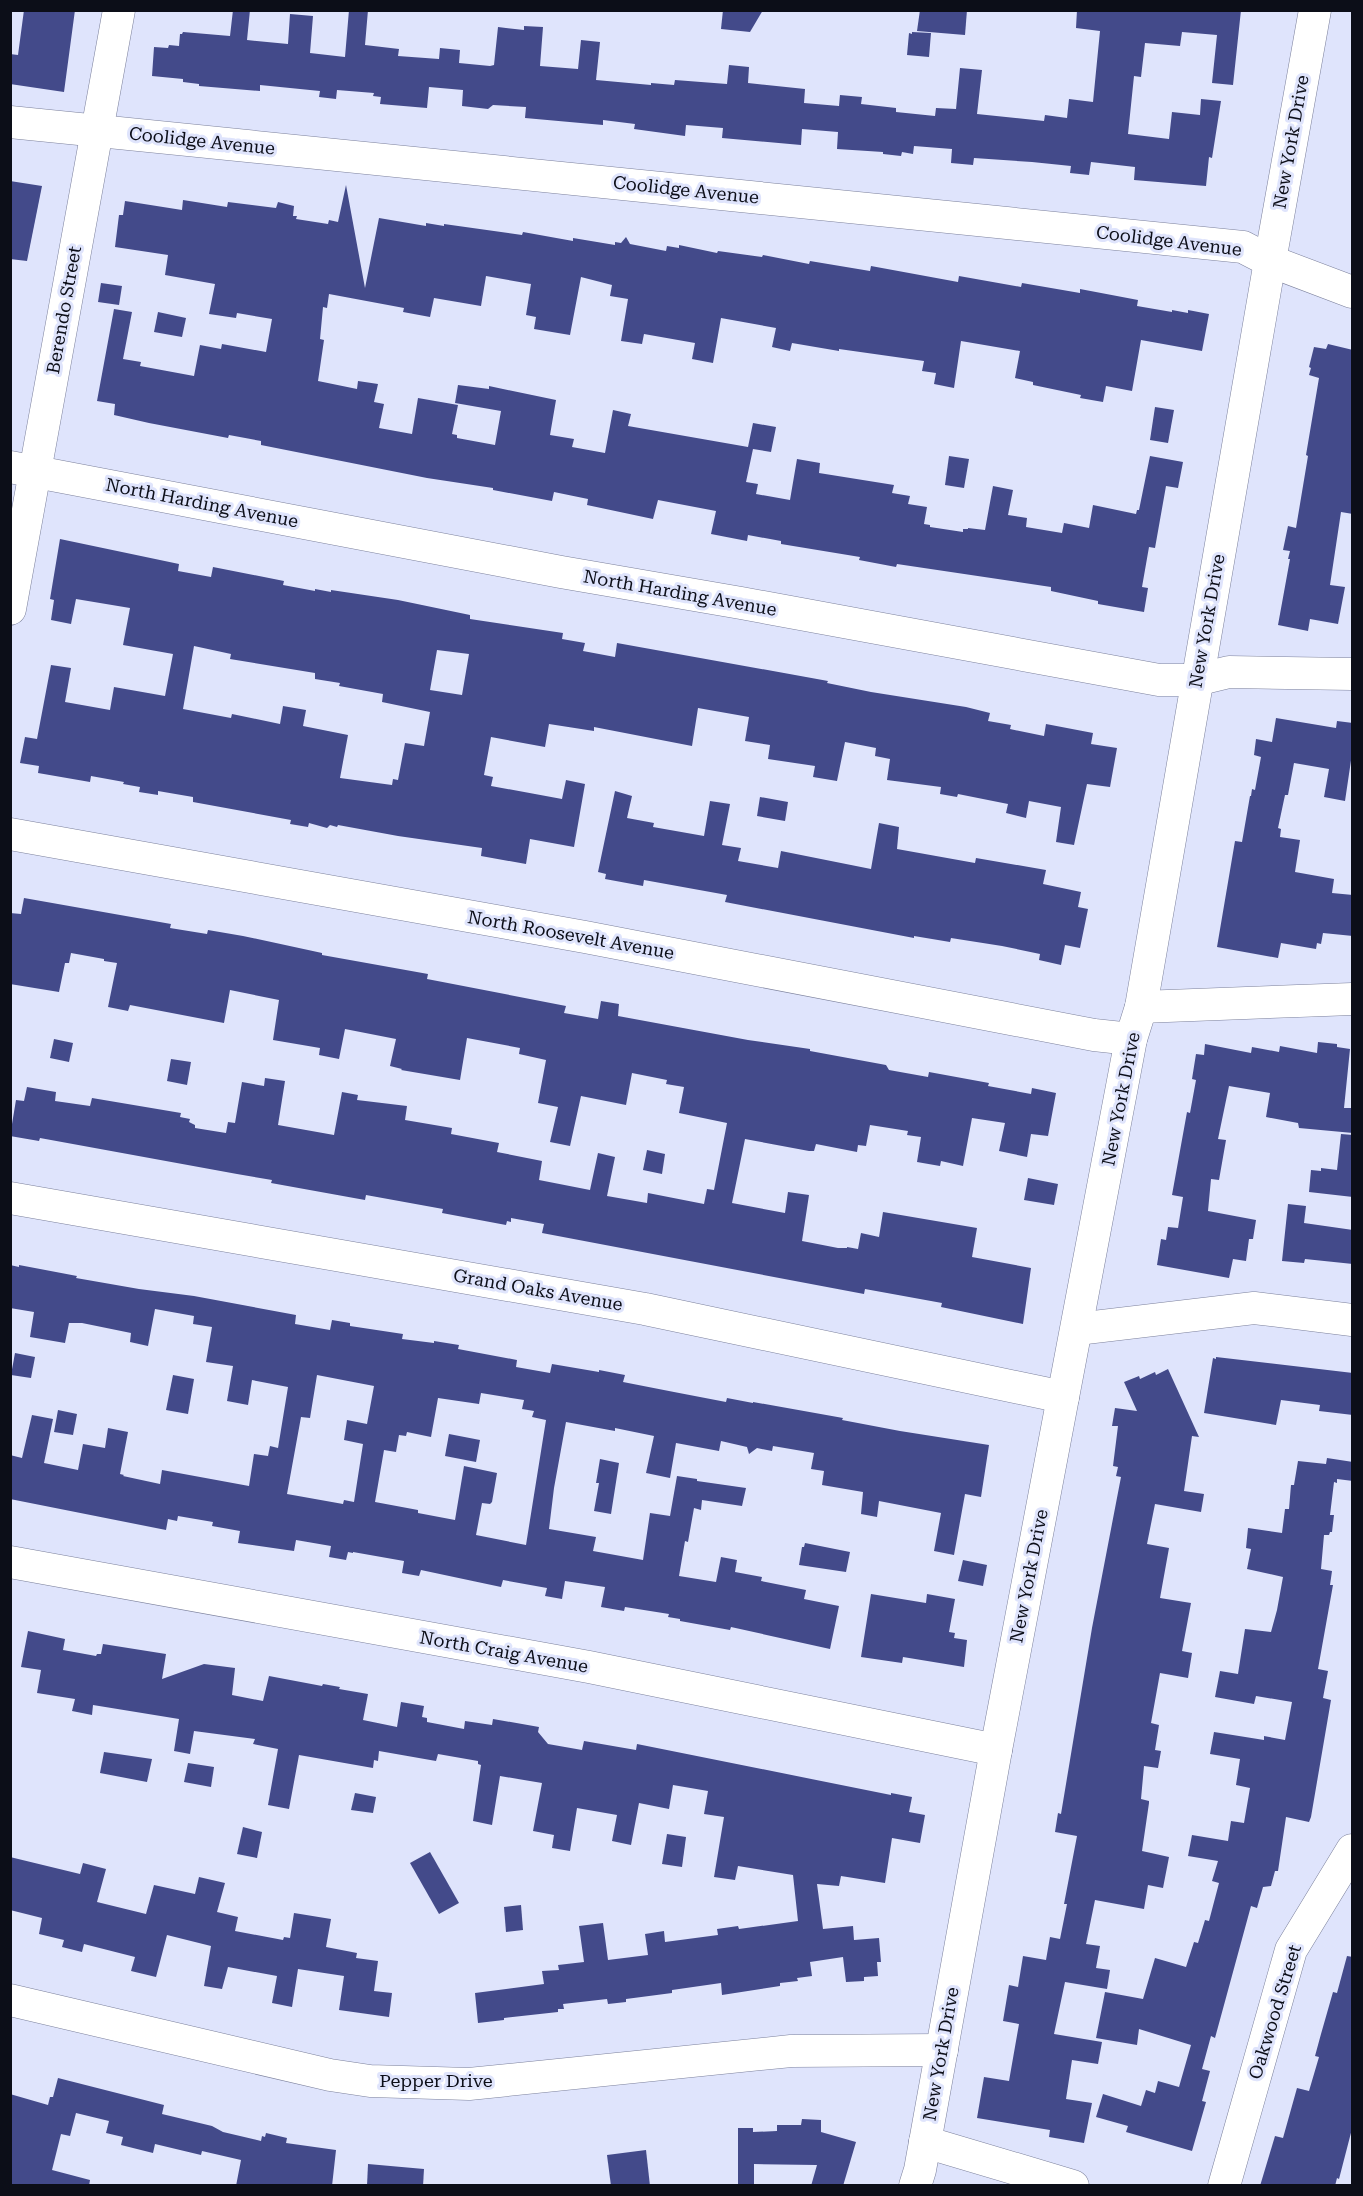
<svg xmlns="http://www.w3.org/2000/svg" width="1363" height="2196" font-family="'Roboto Serif',serif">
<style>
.building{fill:#434a8a;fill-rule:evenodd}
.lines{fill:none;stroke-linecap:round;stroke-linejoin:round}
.minor-casing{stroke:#7c819c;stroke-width:33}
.minor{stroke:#fff;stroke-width:32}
.labels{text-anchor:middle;stroke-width:6;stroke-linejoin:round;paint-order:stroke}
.street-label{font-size:18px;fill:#0c0e18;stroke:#dfe4fc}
</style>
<rect width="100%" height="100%" fill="#dfe4fc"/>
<g class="building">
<path d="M24,10h51l-11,82 -54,-8v-30l8,1z"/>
<path d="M233,10h17l-3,30 41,4 2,-30 23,2 -3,37 35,4 4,-47h19l-3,35 34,4 -1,7 41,3 1,-11 20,2 -1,13 31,3 4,-1 4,-38 26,3v-4l19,1 -3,39 38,3 3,-29 19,2 -4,38 55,5v-2l23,2 1,-5 52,4 2,-19 20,2 -1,16 57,6 -1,14 35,3 1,-11 22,2 -1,7 35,4v4l39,4 1,-8 20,1 4,-41 22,2 -5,44 67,7 1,-6 22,3 2,-19 24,3 7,-71 -24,-3 1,-18h164l-8,75 -21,-2 5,-48 -35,-3 -2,14 -35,-3 -4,34 -7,-1 -6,58 41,5 3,-27 28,3 1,-16 20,2 -9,57 -3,-1 -3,29 -72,-6 1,-13 -44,-5 -2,13 -19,-2 1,-7 -39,-4 -58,-4 -1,7 -22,-2 1,-14 -38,-3 -1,8 -11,-2 -1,4 -18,-2v-2l-46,-3 1,-17 -36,-3 -1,16 -79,-7 1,-10 -37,-3 -1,11 -51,-7 1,-5 -32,-4v5l-78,-7 1,-11 -33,-2 -5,4 -26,-3 1,-16 -34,-3 -2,21 -47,-4 1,-7 -8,-1 1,-3 -37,-3 -1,9 -17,-2 1,-6 -60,-6v6l-61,-5v-2l-16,-2v-3l-31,-3 2,-29 14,1 1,-3 10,1 1,-12h2l1,-2 47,4z"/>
<path d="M723,10h40l-13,22 -29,-3z"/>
<path d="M920,10h47l-2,25 -48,-4z"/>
<path d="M912,32l19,1 -2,24 -22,-2 2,-22 3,1z"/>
<path d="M10,181l32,5 -15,75 -17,-2z"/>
<path d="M346,185l19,103 14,-70 47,8v-3l18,3v-2l78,11 1,-3 50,9v-3l42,7v-3l6,1 5,-6 4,7 36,7 1,-5 12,2v-3l38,8 1,-2 44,6 1,-2 46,9 1,-3 60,10 1,-5 87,16 1,-6 62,11 1,-4 58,10v-4l58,11 -1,6 35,6v-2l16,3v-3l21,4 -7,37 -61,-11 -9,51 -26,-5 -3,16 -23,-4 1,-3 -48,-10v-3l-18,-4 5,-27 -59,-10 -7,47 -20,-4 2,-11 -14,-2 2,-10 -85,-12v2l-47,-8 -2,8 -18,-4 4,-19 -55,-10 -8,45 -21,-4 3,-16 -51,-9 -2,10 -21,-3 7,-42 -18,-3 2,-11 -31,-8 -11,58 -36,-6 2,-12 -10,-2 5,-31 -45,-8 -5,30 -47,-8 -4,19 -27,-5 1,-4 -75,-14 -2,14 -4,-1 -3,32 4,1 -6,41 39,8 1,-8 20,3 -4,18 10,2 -5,24 33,6 6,-36 40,7 -6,29 5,1v3l38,7 6,-34 -46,-8 3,-18 31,4v-3l67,14 -6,35 24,4 -2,8 33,6 8,-43 18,4 -3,12 120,21 5,-24 23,4 -5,25 -18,-3 -7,33 12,2 -2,10 34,6 7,-41 23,4 -1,10 75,12 -2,8 18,3 -2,8 19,3 -3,17 6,1v2l33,5v-3h5v-1l17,2 8,-44 20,4 -5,25 19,3 -1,9 36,6 2,-10 25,5 4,-23 43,9 1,-4h2l11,-54 33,6 -5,26 -12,-2 -11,62 -6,-1 -7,40 6,1 -4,24 -46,-8v-3l-47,-10v-4l-154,-23 -1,3 -37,-7 1,-3 -79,-13v-3l-33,-6 -1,6 -36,-7 5,-23 -58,-11 -5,19 -66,-14 1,-6 -34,-7 -2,9 -59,-11v-2l-66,-10 -166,-33v-4l-32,-6 -1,3 -79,-15 -35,-8 1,-11 -18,-3 17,-92 18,3 -9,47 18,3 -1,4 54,10 6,-31 21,4 1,-5 44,8 6,-33 -35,-6 -1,5 -27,-4 6,-30 -50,-9 3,-20 -53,-8 4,-32h4l2,-14 57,9 1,-10 44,7 1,-5 48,6 2,-6 16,4 -1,10h4l-1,3 32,5 1,-4 9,2z"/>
<path d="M101,283l21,3 -3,19 -21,-3z"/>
<path d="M158,312l28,6 -4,19 -28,-5z"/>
<path d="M1328,344l25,6v164l-12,-2 -11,73 15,2 -7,37 -28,-5 -2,12 -30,-6 12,-66h-2l2,-8 -7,-1 5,-24 8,2 12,-72 -2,-1 13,-77 -10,-3 2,-7 -2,-1 5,-20 12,2z"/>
<path d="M1155,407l19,3 -6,33 -18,-3z"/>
<path d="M949,456l20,3 -5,29 -19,-3z"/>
<path d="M60,539l119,25 -1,7 33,6 2,-10 71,14 -1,4 32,6v-2l16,3v-2l67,10 72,15v4l93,14 -1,6 23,4 -2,8 32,6 2,-14 211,38 -1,2 44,9 95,15 24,6 -2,8 23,4 -1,4 34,7 2,-12 47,9 -2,11 26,4 -7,39 -23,-3 -13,61 -18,-3 5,-35 -32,-6 -3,17 -20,-5 2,-9 -50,-10 -1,3 -17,-3 1,-7 -54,-7 3,-21 -15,-3 1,-8 -31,-6 -8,39 -24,-4 2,-11 -47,-7 2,-14 -25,-4 4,-24 -51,-9 -6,38 -98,-19v4l-45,-7 -4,23 -54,-10 -7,38 9,2 -2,9 71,13 4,-19 19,4 -11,63 -44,-8 -4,25 -45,-8 1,-8 -84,-12 -60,-11 -1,2 -7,-2 -3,3 -18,-5 -1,4 -18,-3 1,-4 -98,-18v-5l-35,-6v4l-19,-3 1,-5 -17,-3 1,-2 -33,-6 -1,6 -52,-9 1,-7 -19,-3 5,-26 12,2 14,-74 20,3 -6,34 45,8 4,-23 51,9 8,-42 -50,-9 7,-37 -54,-9 -5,25 -20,-4 3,-20 -4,-1zM194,646l37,8 -1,5 85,14v6l25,4 -1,3 44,8 -1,8 48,10 -6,34 -19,-3 -7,37 -5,-1 -1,6 -52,-7 8,-43 -45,-9 3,-16 -23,-4 -3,18 -48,-10 -1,4 -48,-9zM437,650l32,4 -7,41 -32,-5z"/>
<path d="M1276,718l60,10 1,-7 16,2v24l-8,54 -21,-4 5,-28 -35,-6 -6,32h-3l-7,33 3,1 -1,8 20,3 -5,32 39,7 -2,14 21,2v41l-30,-3 -2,11 -4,-1 -1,6 -35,-6 -3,15 -61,-11 18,-106 7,1 8,-46h1l1,-7 3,1 6,-33 -7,-2 2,-16 16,3z"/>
<path d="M615,791l17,5 -5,22 27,5 -1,4 51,9 6,-35 20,3 -8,41 19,3 -3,13 40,7 3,-17 90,18 8,-46 20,4 -2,22 78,14 1,-5 70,12 -3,14 38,8 -3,15 10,2 -8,39 -15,-3 -4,20 -22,-5 1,-6 -38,-8 -51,-8 -1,4 -36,-6v2l-189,-36 2,-7 -83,-15 -1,6 -38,-7 1,-5 -8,-2z"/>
<path d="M760,797l28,5 -3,19 -28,-5z"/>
<path d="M24,898l147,26 -1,4 37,6 1,-4 35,6 79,17v2l106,19 -1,5 139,27 -2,7 34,6 3,-18 18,3 -1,12 130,24 62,9v2l76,14 3,5 39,7 1,-5 60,11 -1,3 43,8 1,-6 24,5 -8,43 -17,-2 -4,23 -28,-6 6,-28 -33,-5 -9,48 -22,-5 -1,5 -23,-4 4,-25 -14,-2 1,-4 -38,-6 -4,21 -8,-1 -1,7 -41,-8 -2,7h-5l-64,-12 -13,64 53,10 3,-21 21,3 -7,46 36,7h9v-1l11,2 3,-16 18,4 4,-25 94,16 -5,29 59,11 -8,56 -82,-17 1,-4 -77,-14 -1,5 -322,-61 2,-9 -33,-6v4l-4,-1 -1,4 -64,-12 1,-4 -77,-14 -1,5 -94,-17 1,-3 -35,-6 -197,-36 -1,3 -29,-5 6,-36 8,1 3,-14 29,5 -1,9 35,5 2,-8 89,15 -1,4 10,2 -1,3 6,3v3l31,5 2,-11 7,1 7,-41 22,4 1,-8 20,3 -7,44 56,10 8,-43 16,3 -1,5 50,6 -2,14 47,8 -1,6 48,9 -2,9 45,9 -3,19 51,10 8,-37 17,4 -8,39 40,7 1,-10 56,11 3,-15 7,1 13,-67 -48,-10 5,-26 -18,-3 1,-4 -35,-7 -6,32 -45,-9 -11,50 -20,-4 8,-35 -20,-4 8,-43 -27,-6 1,-6 -53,-10 -7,42 -59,-10 1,-1 -12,-3 6,-27 -51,-10 -6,30 -20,-4 1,-7 -47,-8 6,-40 -49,-10 -6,33 -94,-18 -2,6 -20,-4 9,-44 -13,-2v-2l-33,-6 -2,10h-4l-6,29 -49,-8v-71l11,1z"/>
<path d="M54,1039l19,4 -4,19 -19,-4z"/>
<path d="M1318,1042l19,2v3l13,2 -6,59h9v25l-54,-5 -1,-5 -32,-6 4,-24 -41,-7 -11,53 8,1 -7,40 -8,-1 -3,32 48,9 -3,19h-4l-3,22 -13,-2 -4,19 -72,-13 4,-26 5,1 2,-13 10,1 5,-31 -11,-2 15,-83 3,1 6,-33 -4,-1 4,-25 8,1 1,-11 46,9 1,-6 27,5 1,-6 37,7z"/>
<path d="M171,1059l20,3 -4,23 -20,-4z"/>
<path d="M1341,1134l12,1v62l-44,-5 2,-22 10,1v-3l16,2z"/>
<path d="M647,1150l18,4 -3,20 -19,-4z"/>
<path d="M1028,1178l30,6 -4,21 -30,-5z"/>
<path d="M1288,1204l18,2 -2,17 49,7v34l-48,-5 -1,4 -22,-2z"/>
<path d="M10,1265l9,2v-2l58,11 -1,2 63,11 55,7 102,19 -1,9 35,6 2,-10 18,3v3l53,8 -1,5 32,4v-2l25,4 -1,4 59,11 -1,7 34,6 2,-9 47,8v-2l26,5 -2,7 51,10 52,10 1,-4 26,5v-1l90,16 -1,2 58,11 89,14 -8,52 -16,-3 -11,61 -20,-4 7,-38 -62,-12 -2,16 -16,-3 2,-22 -41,-7 2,-14 -13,-2 3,-16 -41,-7 -1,5 -15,-3 -8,6 -2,-7 -26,-6 -2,10 -43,-8 -6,35 -24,-5 8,-37 -39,-8v3l-49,-9 -12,66 -5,41 47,8 -3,14 50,9 7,-47 20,3 7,-40 20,3v2l49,7 -4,18 -40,-6 -1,10 -7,-2 -6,34 -3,-1 -6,35 37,6 5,-25 16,3 -2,12 27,5 -1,4 45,9 -2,9 35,7 -9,43 -99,-22 -1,3 -50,-9v-2l-12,-2 1,-3 -44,-7 -1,4 -23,-4 4,-20 -40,-6 -3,18 -17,-3 2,-8 -44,-8 -2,7 -80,-17 -2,6 -17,-3 2,-12 -51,-9v1l-5,-1 -2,8 -17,-3 2,-11 -35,-6 -2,11 -56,-8 2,-12 -28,-5 1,-4 -35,-6 -1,5 -9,-2 -2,11 -156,-31v-44l12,3 10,-43 21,4 -9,44 34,7 5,-26 22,4 3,-20 20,4 -8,42 4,1 -1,1 37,8 2,-14 87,16 5,-32 14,2 2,-10 8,2 10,-61 -36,-7 -4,25 -21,-4 6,-35 -27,-4 6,-35 -19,-3 1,-8 -39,-7 -7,37 -18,-4 1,-9 -49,-10h-13l-4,20 -35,-6 4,-25 -24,-4zM317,1375l57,11 -7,38 -20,-4 -3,20 19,4 -9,58 -10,-2 -1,4 -56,-10 14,-77 9,1zM481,1393l43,7 -2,9 12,2 -2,6 14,3 -20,125 -50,-10 6,-32 8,1 2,-2 5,-29 -33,-7 -9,54 -37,-7v-3l-43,-8 9,-52 12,2 3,-17 7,1 1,-4 24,5 7,-39 41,6z"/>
<path d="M15,1353l20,4 -4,21 -20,-3z"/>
<path d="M1216,1357l137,16v42l-34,-4 1,-6 -39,-5 -5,25 -72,-12 9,-55 3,1z"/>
<path d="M1168,1369l31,68 -7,-1 -8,55 20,3 -3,18 -46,-8 -8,40 22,4 -9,50 31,5 -9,48 10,2 -4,25 -28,-5 -9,50 8,2 -4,25 6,1 -3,17 -14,-2 -3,33 8,2v2l-7,48 27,6 -6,31 -15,-3 -4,24 -49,-9 -9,44 14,2 -4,22 14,2 -3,19 -42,-7 -11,52 48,8 -4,22 -26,-4 -6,39 26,4 -8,40 -35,-6 1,-7 -73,-12 7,-41 25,4 10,-57 -16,-3 6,-36 9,2 5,-31 23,4 4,-23 10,2 7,-35h-3l13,-68 -22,-4 3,-19 3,1 31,-186 29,-151 -5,-1 2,-9 -5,-1 5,-40h-6l3,-18 22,3 -13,-29 15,-6 1,3 15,-7 1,3z"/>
<path d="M173,1375l21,4 -6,35 -22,-4z"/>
<path d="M58,1410l19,4 -4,21 -19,-3z"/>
<path d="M449,1434l31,6 -4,22 -31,-6z"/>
<path d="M1327,1458l26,4v19l-16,-2v4l-3,-1 -4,33h4l-2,17h-2l-1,3h-5l-3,34 11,2 -2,14h3l-15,84 10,2 -5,27 8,2 -20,117 -2,5 -23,-5 -8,54h-3l-4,15 -8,1 -6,21 -6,-2 -36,132 -4,-2 -9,33 8,2 -8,30 4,1 -14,49 -66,-19 2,-6 -32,-9 7,-23 38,12 5,-16 9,3 3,-12 21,6 12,-42 -52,-16 -2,16 -41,-7 9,-46 38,7 12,-41 31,9 8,-25 4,1 7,-23 4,1 10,-38 -7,-2 6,-20 -30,-5 4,-21 36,6 3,-20 13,2 6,-35 -14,-3 4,-26 -30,-5 4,-22 50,8v-4l21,4 7,-38 -36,-6 -2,8 -39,-7 5,-26 18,3 7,-45 26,3 6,-22 6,-33 -36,-8 4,-20 -5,-1 2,-20 34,5 3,-24h4l2,-24h3l4,-24 28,3z"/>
<path d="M600,1459l19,4 -8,51 -17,-3 5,-28h-3z"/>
<path d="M805,1543l45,9 -4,20 -47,-7 3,-18h2z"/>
<path d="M963,1560l24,5 -4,21 -25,-5z"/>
<path d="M871,1594l55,9 1,-9 28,5 -6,33 6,1 -1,5 13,2 -3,27 -61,-10 -1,6 -41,-6z"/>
<path d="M28,1631l37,8 -2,11 33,6 1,-2h4l2,-10 63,10 -4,25 42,-15 31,4 -3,27 31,6 6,-25 53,10 1,-2 17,3 -1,2 29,5 -5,26 34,7 4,-25 23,4 -2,11 5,1v4l37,7 1,-8 27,4 1,-6 46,8 -1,5 10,12 34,6 2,-9 52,9 1,-6 254,51v-2l21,4 -3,15 16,3 -5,28 -28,-5 -7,45 -44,-7 -2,10 -22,-2 6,45 30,-3 1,14 25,-2 2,24h-4l1,14 -14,1v4l-18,1 -3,-25 -33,5 2,14 -15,2 1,3 -18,2v3l-58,9 -1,-12 -49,7v3l-46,6v3l-18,2 -1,-5 -44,5 1,5h-6v3l-54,6v2l-26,3 -3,-30 69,-9 -2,-13 17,-1 -1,-5 26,-3 -5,-36 24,-3 5,37 40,-5 -3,-21 19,-3 1,11 53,-7 -1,-6 21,-3 1,3 59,-8 -5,-46 -55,-9 -3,14 -21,-3 10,-60 -20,-3 4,-23 -35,-6 -4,24 -30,-6 -8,42 -19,-4 5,-26 -40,-7 -7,43 -18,-3 2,-13 -21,-4 9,-48 -42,-7 -8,49 -19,-4 8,-56 -3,-1v-3l-40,-7 -2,7 -57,-10 -1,10 -4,-1 -1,8 -74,-13 -10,54 -21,-4 10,-56 -25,-5 2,-5 -61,-8 -4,23 -16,-3 5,-32 -86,-14 -1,10 -20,-4 3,-12 -38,-6 4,-23 -20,-3z"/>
<path d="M104,1752l48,7 -5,23 -47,-9z"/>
<path d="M188,1763l26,4 -3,20 -27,-5z"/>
<path d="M355,1793l21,4 -3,16 -22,-3z"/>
<path d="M243,1827l19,5 -5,26 -20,-4z"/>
<path d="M667,1834l19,3 -4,30 -20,-3z"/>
<path d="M430,1852l29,51 -20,11 -29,-51z"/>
<path d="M10,1857l70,17 3,-11 23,6 -9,33 49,12 8,-29 41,9 4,-17 26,6 -8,29 21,5 -3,14 48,9 1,-3 6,1 4,-25 37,6 -5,28 31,6 -1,5 22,3 -4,30 18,2 -3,24 -50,-7 5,-34 -46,-7 -6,38 -20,-4 5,-27 -49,-9 -6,22 -18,-3 7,-40 -44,-11 -11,42 -25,-6 4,-14 -51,-13 -2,8 -20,-5 2,-7 -25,-6 3,-16 -32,-8z"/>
<path d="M521,1905l2,25 -17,2 -2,-25z"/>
<path d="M1347,1956l6,1v168l-14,54 -2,-1 -2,8h-75l15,-50 8,2 14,-50 12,3 10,-34 -4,-1 6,-22 12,-42 4,1z"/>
<path d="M58,2078l106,27 -2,9 50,12 11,6 38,9 1,-5 3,1 1,-4 21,5 -1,5 50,7 -4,36h-96l5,-26 -39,-9 -1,4 -46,-11 -2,9 -32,-8 2,-8 -17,-4 3,-12 -33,-8 -6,23 -9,-2 -9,36 38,10 -1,6h-79v-92l38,11 2,-8h3z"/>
<path d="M802,2119l19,1v12l35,10 -13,44h-32l6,-21 -63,-1v22h-16v-58h15v4l24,-1v-6h24z"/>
<path d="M646,2150l4,36h-39l-4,-31z"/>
<path d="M368,2164l56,5 -1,17h-56z"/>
</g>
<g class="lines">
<defs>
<g id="minor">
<path d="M10,122l1233,125 27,14 82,31"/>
<path d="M10,467l551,105 180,31 418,77h37l33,-8 123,2"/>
<path d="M10,609l109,-599"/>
<path d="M10,834l575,103 509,98 37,4"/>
<path d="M1141,1007l211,-8"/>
<path d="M10,1198l635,111 418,88"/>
<path d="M1077,1329l177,-21 98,12"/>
<path d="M10,1562l579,105 407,83"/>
<path d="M10,2000l320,75 40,6 99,3 322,-33 151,-1"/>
<path d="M925,2142l148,44"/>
<path d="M915,2186l5,-16 76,-420 135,-711 10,-32 129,-746 45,-251"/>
<path d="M1224,2186l67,-236 61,-100"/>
</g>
</defs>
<use href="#minor" class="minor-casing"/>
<use href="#minor" class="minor"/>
</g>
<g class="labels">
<g class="street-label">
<text transform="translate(202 141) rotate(6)" y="6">Coolidge Avenue</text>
<text transform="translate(1291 142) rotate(-80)" y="6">New York Drive</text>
<text transform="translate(686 190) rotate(6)" y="6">Coolidge Avenue</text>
<text transform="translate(1169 241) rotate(7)" y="6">Coolidge Avenue</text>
<text transform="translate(64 310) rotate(-80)" y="6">Berendo Street</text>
<text transform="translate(202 503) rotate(11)" y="6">North Harding Avenue</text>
<text transform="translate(680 593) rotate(10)" y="6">North Harding Avenue</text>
<text transform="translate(1207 621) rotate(-80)" y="6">New York Drive</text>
<text transform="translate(571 935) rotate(10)" y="6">North Roosevelt Avenue</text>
<text transform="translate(1121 1099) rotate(-79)" y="6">New York Drive</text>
<text transform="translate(538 1290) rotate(10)" y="6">Grand Oaks Avenue</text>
<text transform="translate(1029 1576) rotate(-79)" y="6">New York Drive</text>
<text transform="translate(504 1652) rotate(10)" y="6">North Craig Avenue</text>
<text transform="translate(1275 2012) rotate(-73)" y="6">Oakwood Street</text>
<text transform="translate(941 2054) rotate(-80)" y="6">New York Drive</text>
<text x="436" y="2087">Pepper Drive</text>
</g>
</g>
<rect width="1363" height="2196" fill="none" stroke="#0c0e18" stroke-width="24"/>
</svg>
